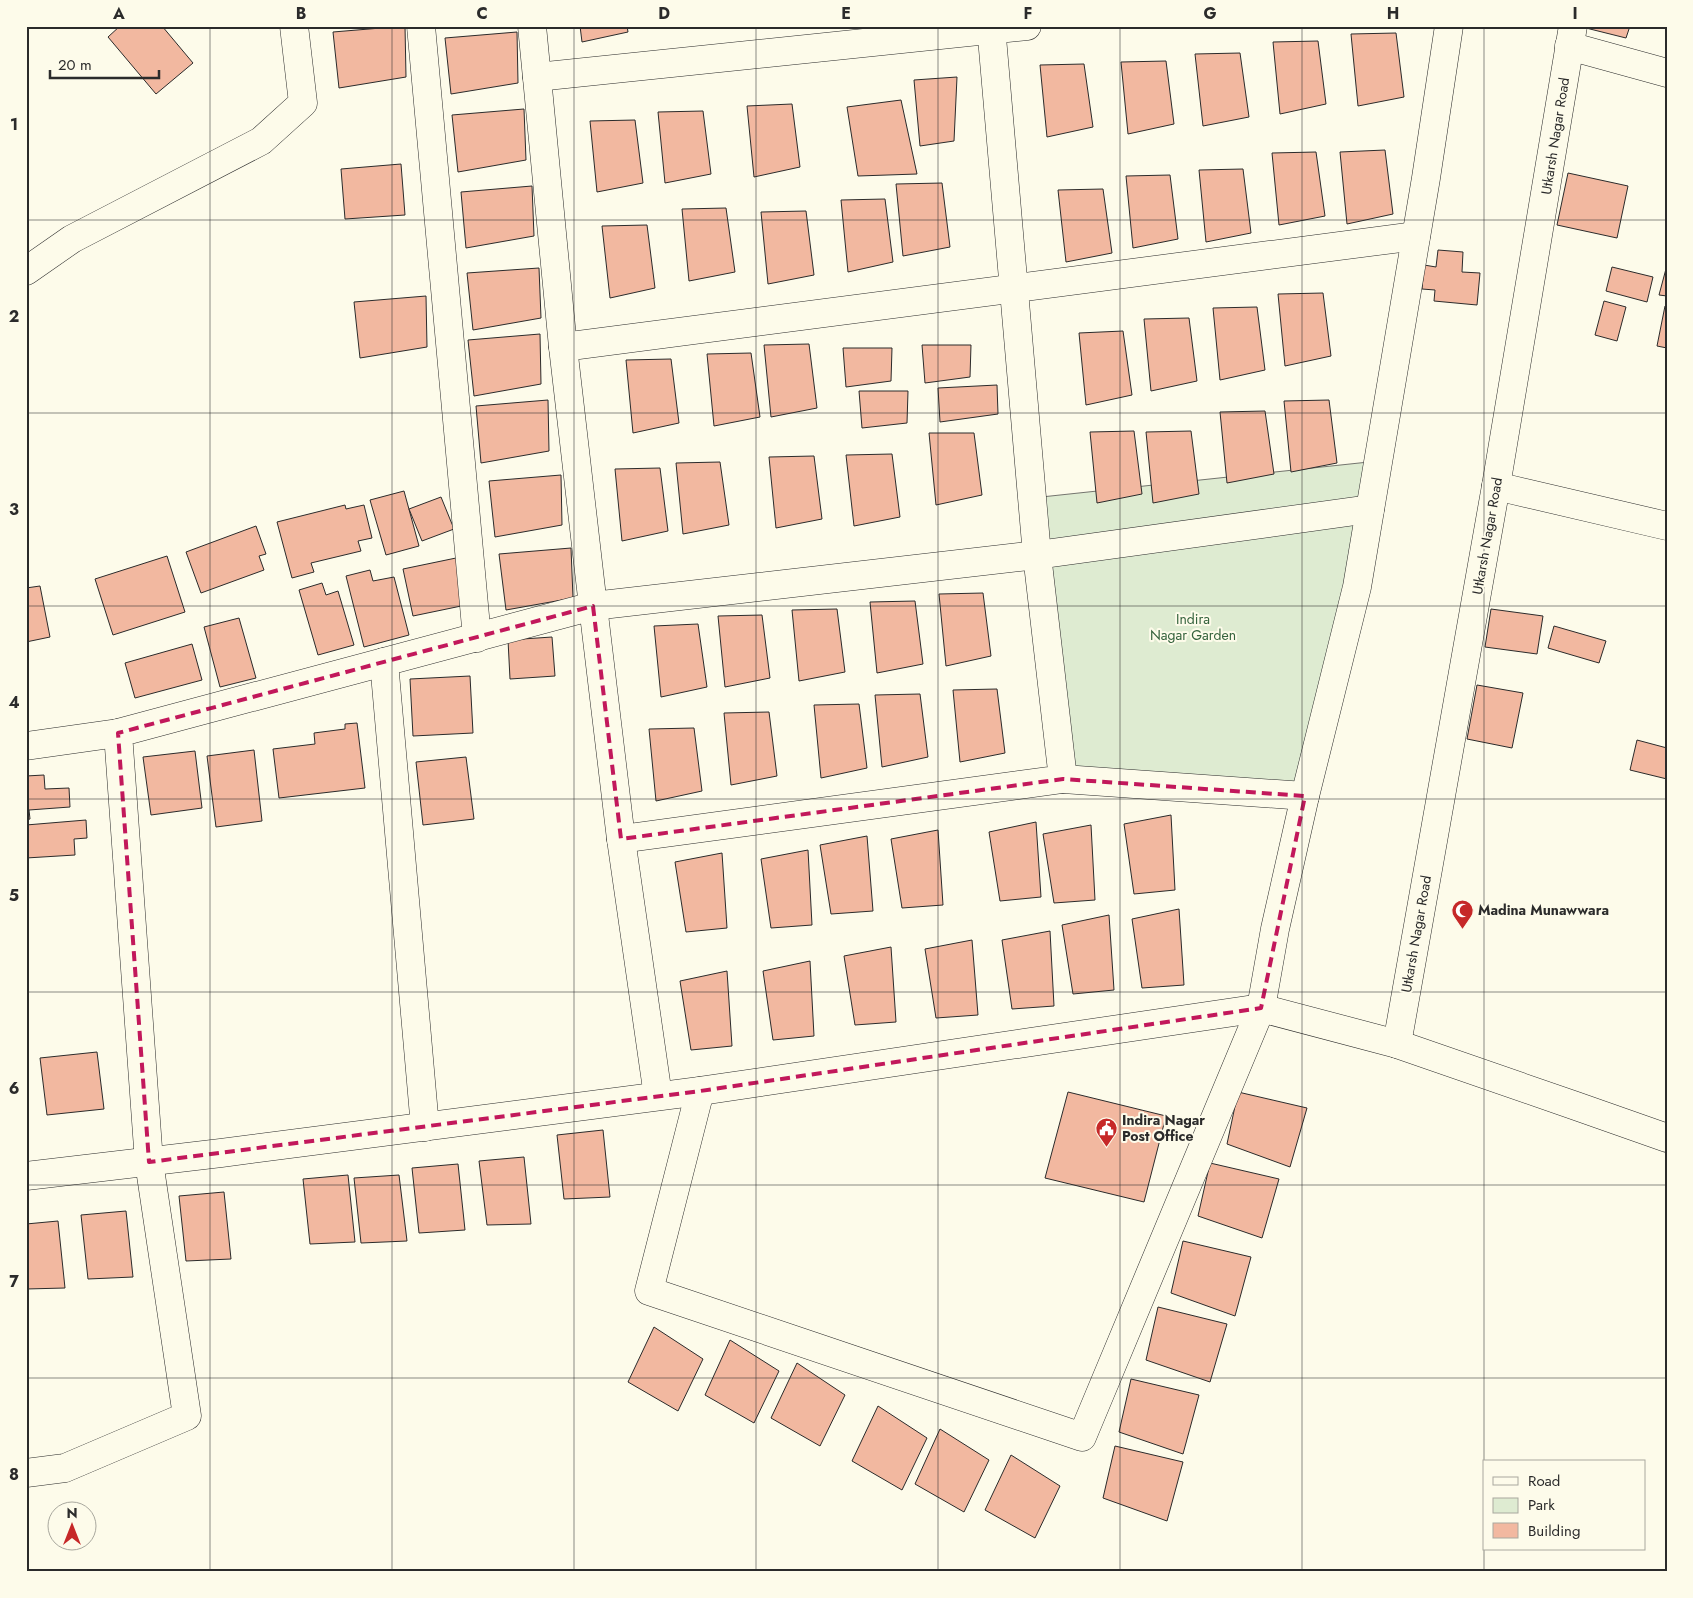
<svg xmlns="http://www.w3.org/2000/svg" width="1693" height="1598" font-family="Jost,sans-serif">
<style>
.green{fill:#deebd1;stroke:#74746e}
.building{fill:#f2b8a0;stroke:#2b2b2b}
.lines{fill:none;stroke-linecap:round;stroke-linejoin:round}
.minor-casing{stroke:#2b2b2b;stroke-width:29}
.minor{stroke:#fdfbea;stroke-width:28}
.marked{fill:none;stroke:#c2185b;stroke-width:4;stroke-dasharray:10 6;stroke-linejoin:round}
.grid{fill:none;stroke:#2b2b2b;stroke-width:1;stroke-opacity:0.55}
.labels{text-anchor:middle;stroke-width:4;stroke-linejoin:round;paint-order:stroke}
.street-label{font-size:14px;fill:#2b2b2b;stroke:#fdfbea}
.park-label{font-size:14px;fill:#34623c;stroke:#fdfbea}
.poi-label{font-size:14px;font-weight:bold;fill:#2b2b2b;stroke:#fdfbea;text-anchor:start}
.neatline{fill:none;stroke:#2b2b2b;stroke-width:2}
.grid-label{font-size:16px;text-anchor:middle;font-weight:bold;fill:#2b2b2b}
</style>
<rect width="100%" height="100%" fill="#fdfbea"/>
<path class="green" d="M1378,461l-73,335 -242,-17 -31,-281z"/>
<g class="building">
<path d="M120,26h42l31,37 -37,31 -48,-57z"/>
<path d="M405,26l1,51 -67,11 -6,-56z"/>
<path d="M580,26h47l1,6 -46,10z"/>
<path d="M1586,26h44l-4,12 -40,-10z"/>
<path d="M517,32l1,51 -67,11 -6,-56z"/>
<path d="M1396,33l8,64 -46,9 -7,-72z"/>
<path d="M1318,41l8,63 -46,10 -7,-72z"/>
<path d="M1240,53l9,64 -46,9 -8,-72z"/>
<path d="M1166,61l8,63 -46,10 -7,-72z"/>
<path d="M1084,64l9,63 -46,10 -7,-72z"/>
<path d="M957,77l-3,64 -34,5 -6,-66z"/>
<path d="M901,100l16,74 -59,2 -11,-69z"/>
<path d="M792,104l8,63 -46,10 -7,-71z"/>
<path d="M524,109l2,51 -68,12 -6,-57z"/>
<path d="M703,111l8,63 -46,9 -7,-71z"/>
<path d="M635,120l8,63 -46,9 -7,-71z"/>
<path d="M1385,150l8,64 -46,10 -7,-72z"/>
<path d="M1316,152l9,64 -46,9 -7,-72z"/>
<path d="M401,164l4,51 -60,4 -4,-50z"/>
<path d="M1243,169l8,64 -45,9 -7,-72z"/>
<path d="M1568,173l60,13 -11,52 -60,-13z"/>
<path d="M1170,175l8,64 -45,9 -7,-72z"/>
<path d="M942,183l8,64 -47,9 -7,-72z"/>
<path d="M532,186l2,50 -68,12 -5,-56z"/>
<path d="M1103,189l9,64 -46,9 -8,-72z"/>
<path d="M885,199l8,63 -45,10 -7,-72z"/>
<path d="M726,208l9,64 -46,9 -7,-72z"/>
<path d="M806,211l8,64 -46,9 -7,-72z"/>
<path d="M647,225l8,63 -45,10 -8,-72z"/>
<path d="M1438,250l25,2 -1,20 18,1 -3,32 -43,-4 1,-11 -13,-1 2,-24 12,2z"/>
<path d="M1667,265v31l-8,-1z"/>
<path d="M1612,267l41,10 -6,25 -41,-11z"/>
<path d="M539,268l2,50 -68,12 -6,-57z"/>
<path d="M1323,293l8,63 -46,10 -7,-72z"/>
<path d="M426,296l1,51 -67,11 -6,-56z"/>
<path d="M1604,301l22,6 -9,34 -22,-6z"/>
<path d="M1665,306h2v42l-10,-2z"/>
<path d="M1257,307l8,63 -45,10 -7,-72z"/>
<path d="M1189,318l8,63 -46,10 -7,-72z"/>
<path d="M1123,331l9,64 -46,10 -7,-72z"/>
<path d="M540,334l1,50 -67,12 -6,-56z"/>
<path d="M809,344l8,64 -46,9 -7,-72z"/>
<path d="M922,345h49l-1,32 -45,6z"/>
<path d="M843,348h49l-1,33 -45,6z"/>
<path d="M751,353l9,64 -46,9 -7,-72z"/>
<path d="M671,359l8,64 -46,10 -7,-73z"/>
<path d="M997,385l1,29 -58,8 -2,-34z"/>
<path d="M859,391h49l-1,32 -45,5z"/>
<path d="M548,400l1,51 -68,12 -5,-57z"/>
<path d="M1329,400l8,63 -46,9 -7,-71z"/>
<path d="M1265,411l9,63 -47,9 -7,-71z"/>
<path d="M1134,431l8,63 -45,9 -7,-71z"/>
<path d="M1191,431l8,63 -46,9 -7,-71z"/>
<path d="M929,433h45l8,62 -46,10z"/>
<path d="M892,454l8,63 -46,9 -8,-71z"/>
<path d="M814,456l8,63 -46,9 -7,-71z"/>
<path d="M720,462l9,63 -46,9 -7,-71z"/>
<path d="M660,468l8,63 -46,10 -7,-72z"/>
<path d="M561,475l1,50 -67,12 -6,-56z"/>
<path d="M404,491l15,55 -33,9 -16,-55z"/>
<path d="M441,497l13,32 -32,12 -13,-32z"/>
<path d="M345,505l1,4 18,-4 8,33 -14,3 3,10 -50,12 3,9 -22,6 -15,-56z"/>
<path d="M256,526l10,28 -7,2 5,14 -63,23 -15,-41z"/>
<path d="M571,548l2,50 -67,12 -7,-56z"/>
<path d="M167,556l18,56 -72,23 -18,-56z"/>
<path d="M456,558l10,47 -53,11 -10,-47z"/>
<path d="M370,570l3,11 21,-4 15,58 -45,12 -18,-71z"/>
<path d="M322,583l4,12 12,-4 16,54 -36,10 -19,-65z"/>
<path d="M40,586l10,51 -24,5v-54z"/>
<path d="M983,593l8,63 -45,10 -7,-72z"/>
<path d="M915,601l8,63 -46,9 -7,-71z"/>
<path d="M837,609l8,63 -46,9 -7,-71z"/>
<path d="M1491,609l52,7 -6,38 -52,-7z"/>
<path d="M762,615l8,63 -45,9 -7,-71z"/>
<path d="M239,618l17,60 -36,9 -16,-60z"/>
<path d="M698,624l9,63 -46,10 -7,-71z"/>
<path d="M1554,626l52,15 -7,22 -51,-15z"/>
<path d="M552,637l3,39 -45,3 -2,-39z"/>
<path d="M192,644l10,36 -67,18 -10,-35z"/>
<path d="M470,676l3,57 -60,3 -3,-57z"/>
<path d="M1477,685l46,8 -11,55 -45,-9z"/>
<path d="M997,689l8,64 -45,9 -7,-72z"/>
<path d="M920,694l8,63 -46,10 -7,-72z"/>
<path d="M859,704l8,64 -46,10 -7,-73z"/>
<path d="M769,712l8,64 -46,9 -7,-72z"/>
<path d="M357,723l8,65 -86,10 -6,-49 42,-5 -1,-11 31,-4v-5z"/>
<path d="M694,728l8,63 -46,10 -7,-72z"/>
<path d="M1637,740l30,8v31l-37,-9z"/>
<path d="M254,750l8,71 -46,6 -9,-71z"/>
<path d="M195,751l7,57 -51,7 -8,-58z"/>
<path d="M466,757l8,62 -51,6 -7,-63z"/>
<path d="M44,775l1,14 24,-1 1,19 -41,3 1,9 -4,1v-44z"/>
<path d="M1171,815l4,75 -41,4 -10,-70z"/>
<path d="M86,820l1,18 -13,1 1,16 -49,3v-33z"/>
<path d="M1036,822l5,75 -41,4 -11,-69z"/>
<path d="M1091,825l4,75 -41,3 -11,-69z"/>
<path d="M938,830l5,75 -41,3 -11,-69z"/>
<path d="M867,836l6,75 -42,3 -11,-69z"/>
<path d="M808,850l4,75 -41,3 -10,-69z"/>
<path d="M722,853l5,75 -41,4 -11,-70z"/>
<path d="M1179,909l5,76 -42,3 -10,-69z"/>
<path d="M1109,915l5,75 -41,4 -11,-69z"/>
<path d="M1050,931l4,75 -42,3 -10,-69z"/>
<path d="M972,940l6,75 -42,3 -11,-69z"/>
<path d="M891,947l5,75 -41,3 -11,-69z"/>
<path d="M810,961l4,75 -41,4 -10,-69z"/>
<path d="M727,971l5,75 -41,4 -11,-69z"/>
<path d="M97,1052l7,57 -57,6 -7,-57z"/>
<path d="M1068,1092l98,24 -22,86 -99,-24z"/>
<path d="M1238,1092l69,16 -17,59 -63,-23z"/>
<path d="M603,1130l7,67 -46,2 -7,-64z"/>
<path d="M524,1157l7,67 -44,1 -8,-64z"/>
<path d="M1210,1163l69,16 -17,59 -64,-22z"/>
<path d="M458,1164l7,66 -46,3 -7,-65z"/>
<path d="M348,1175l7,67 -45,2 -7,-65z"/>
<path d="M399,1175l8,66 -46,2 -7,-65z"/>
<path d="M224,1192l7,67 -45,2 -7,-65z"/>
<path d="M126,1211l7,66 -45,2 -7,-64z"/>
<path d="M58,1221l7,67 -39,1v-65z"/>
<path d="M1183,1241l68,16 -16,59 -64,-23z"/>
<path d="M1158,1307l69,17 -17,58 -64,-22z"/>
<path d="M654,1327l49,32 -25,52 -50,-29z"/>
<path d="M730,1340l49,31 -25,52 -49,-28z"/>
<path d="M797,1363l48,32 -25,51 -49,-28z"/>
<path d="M1131,1379l68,16 -16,59 -64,-22z"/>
<path d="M878,1406l49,32 -25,52 -50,-29z"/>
<path d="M940,1429l49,31 -25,52 -49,-28z"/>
<path d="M1115,1446l68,16 -16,59 -64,-23z"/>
<path d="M1011,1455l49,31 -25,52 -50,-28z"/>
</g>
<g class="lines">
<defs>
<g id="minor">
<path d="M421,26l56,612"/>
<path d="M532,26l31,321 30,259 444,-51 333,-46"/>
<path d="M1569,46l98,27"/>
<path d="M537,77l490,-51"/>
<path d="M26,271l46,-32 189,-98 42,-38 -9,-77"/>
<path d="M563,347l853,-111"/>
<path d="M1496,486l171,40"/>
<path d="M384,662l41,465"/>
<path d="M26,746l92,-13"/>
<path d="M1063,779l242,17"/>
<path d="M621,839l442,-60 -26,-224 -46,-529"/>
<path d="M1397,1044l99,-558 77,-460"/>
<path d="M700,1091l-51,200 433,146 179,-429 14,-79 30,-133 52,-209 69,-409 23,-152"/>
<path d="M26,1176l195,-23 479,-62 561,-83 136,36 179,62 91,32"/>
<path d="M26,1473l39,-5 122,-52 -38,-254 -31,-429 475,-127 28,233 37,257"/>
</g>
</defs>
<use href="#minor" class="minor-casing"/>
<use href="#minor" class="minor"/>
</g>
<path class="marked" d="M593,606l28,233 442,-60 242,17 -44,212 -561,83 -551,71 -31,-429z"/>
<path class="grid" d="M210,26v1546M392,26v1546M574,26v1546M756,26v1546M938,26v1546M1120,26v1546M1302,26v1546M1484,26v1546M26,220h1641M26,413h1641M26,606h1641M26,799h1641M26,992h1641M26,1185h1641M26,1378h1641"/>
<defs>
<symbol id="mosque-pin" viewBox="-11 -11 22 30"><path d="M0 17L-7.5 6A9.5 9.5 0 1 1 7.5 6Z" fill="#c62828" stroke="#fdfbea"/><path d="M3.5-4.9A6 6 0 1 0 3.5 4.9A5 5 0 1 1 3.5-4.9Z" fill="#fff"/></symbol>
<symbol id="civic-pin" viewBox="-11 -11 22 30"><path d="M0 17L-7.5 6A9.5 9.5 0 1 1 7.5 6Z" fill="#c62828" stroke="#fdfbea"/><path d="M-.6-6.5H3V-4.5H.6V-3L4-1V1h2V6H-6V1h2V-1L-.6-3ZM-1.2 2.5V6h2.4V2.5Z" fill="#fff"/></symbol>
</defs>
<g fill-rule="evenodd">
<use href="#mosque-pin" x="1450" y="898" width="25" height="34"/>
<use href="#civic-pin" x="1094" y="1116" width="25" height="34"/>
</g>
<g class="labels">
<g class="street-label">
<text transform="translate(1555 136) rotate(-81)" y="5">Utkarsh Nagar Road</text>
<text transform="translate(1487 536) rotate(-80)" y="5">Utkarsh Nagar Road</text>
<text transform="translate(1416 934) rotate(-80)" y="5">Utkarsh Nagar Road</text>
</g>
<g class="park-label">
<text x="1193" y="624">Indira<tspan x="1193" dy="16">Nagar Garden</tspan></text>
</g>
<g class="poi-label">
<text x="1478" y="915">Madina Munawwara</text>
<text x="1122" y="1125">Indira Nagar<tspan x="1122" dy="16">Post Office</tspan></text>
</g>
</g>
<rect width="1693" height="1598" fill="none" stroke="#fdfbea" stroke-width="55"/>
<rect x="1483" y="1460" width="162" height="90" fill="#fdfbea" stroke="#a9a89e"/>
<rect x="1493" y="1477" width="25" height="8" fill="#fdfbea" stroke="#a9a89e"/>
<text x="1528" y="1486" font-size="15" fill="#2b2b2b">Road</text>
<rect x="1493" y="1498" width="25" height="15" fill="#deebd1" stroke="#a9a89e"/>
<text x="1528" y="1510" font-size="15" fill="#2b2b2b">Park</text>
<rect x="1493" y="1523" width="25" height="15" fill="#f2b8a0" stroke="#a9a89e"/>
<text x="1528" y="1536" font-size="15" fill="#2b2b2b">Building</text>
<g transform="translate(72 1526)"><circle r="24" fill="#fdfbea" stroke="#a9a89e"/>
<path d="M0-4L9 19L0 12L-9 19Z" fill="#c62828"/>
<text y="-8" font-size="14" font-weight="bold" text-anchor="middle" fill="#2b2b2b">N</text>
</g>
<path d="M50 70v8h109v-8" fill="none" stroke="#2b2b2b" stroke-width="2.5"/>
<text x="58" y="70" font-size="15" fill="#2b2b2b" stroke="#fdfbea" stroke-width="4" paint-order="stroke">20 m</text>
<rect x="28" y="28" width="1638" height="1542" class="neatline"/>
<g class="grid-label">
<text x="119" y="19">A</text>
<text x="301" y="19">B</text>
<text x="482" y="19">C</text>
<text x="664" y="19">D</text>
<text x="846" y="19">E</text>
<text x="1028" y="19">F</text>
<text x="1210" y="19">G</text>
<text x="1393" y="19">H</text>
<text x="1575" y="19">I</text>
<text x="14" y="130">1</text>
<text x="14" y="322">2</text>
<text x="14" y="515">3</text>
<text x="14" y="708">4</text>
<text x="14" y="901">5</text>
<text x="14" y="1094">6</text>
<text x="14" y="1287">7</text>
<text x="14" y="1480">8</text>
</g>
</svg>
